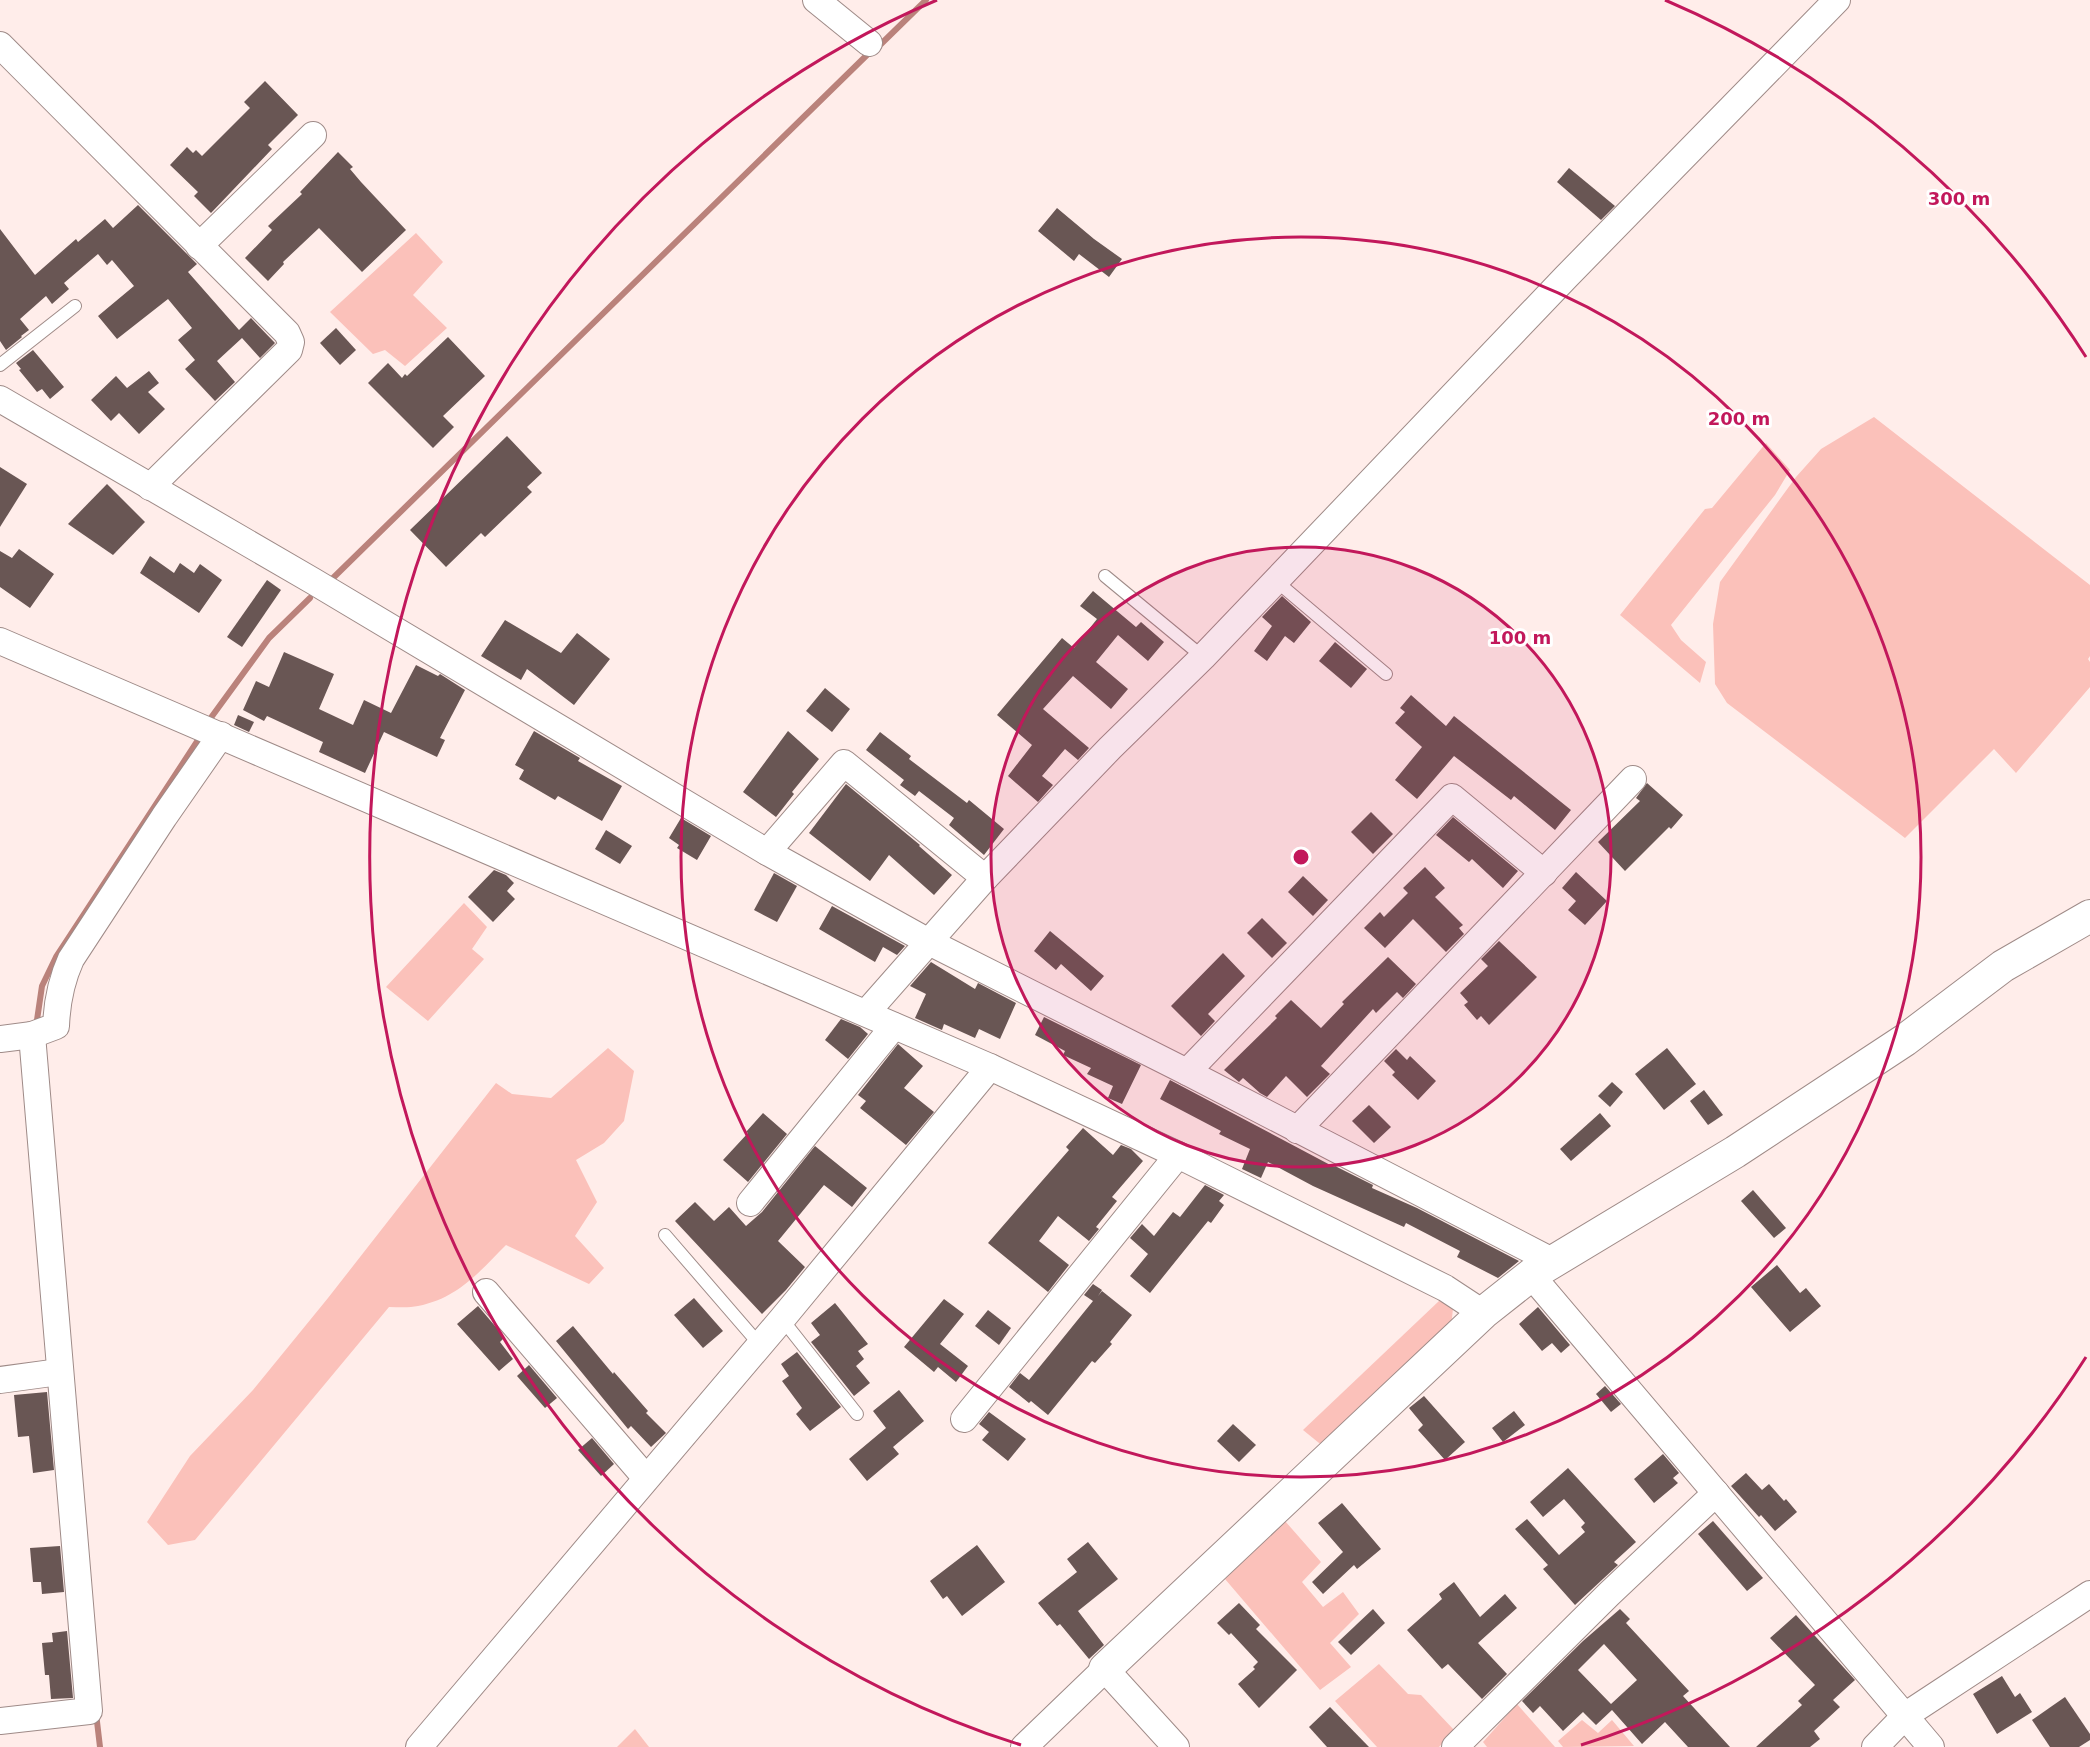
<svg xmlns="http://www.w3.org/2000/svg" width="2090" height="1747" font-family="'DejaVu Sans',sans-serif">
<style>
.green{fill:#fbc1ba}
.lines{fill:none;stroke-linecap:round;stroke-linejoin:round}
.stream{stroke:#ba827b;stroke-width:6}
.building{fill:#695654;fill-rule:evenodd}
.service-casing{stroke:#9f8b88;stroke-width:14}
.minor-casing{stroke:#9f8b88;stroke-width:28}
.tertiary-casing{stroke:#9f8b88;stroke-width:34}
.service{stroke:#fff;stroke-width:12}
.minor{stroke:#fff;stroke-width:26}
.tertiary{stroke:#fff;stroke-width:32}
.ring{fill:none;stroke:#c2185b;stroke-width:3}
.centre{fill:#c2185b;stroke:#fff;stroke-width:3}
.ring-label{font-size:18px;text-anchor:middle;font-weight:bold;fill:#c2185b;stroke:#fff;stroke-width:6;stroke-linejoin:round;paint-order:stroke}
</style>
<rect width="100%" height="100%" fill="#ffedea"/>
<g class="green">
<path d="M416,233l27,29 -30,33 34,33 -42,38 -20,-16 -12,4 -43,-42z"/>
<path d="M1874,417l216,168v71l-2,3 2,3v25l-74,86 -22,-24 -89,89 -178,-135 -12,-19 -2,-60 7,-42 76,-105 25,-28z"/>
<path d="M1766,443l24,27 -15,25 -104,130 10,15 25,22 -6,21 -80,-68 85,-106 7,-1z"/>
<path d="M464,903l23,24 -15,22 12,10 -56,62 -42,-34z"/>
<path d="M608,1048l26,23 -10,50 -20,22 -28,17 21,42 -22,34 29,32 -15,16 -83,-39c-28,28 -48,53 -88,61 -9,2 -20,1 -29,1l-194,233 -27,5 -21,-23 43,-66 63,-66 75,-92 168,-215 16,11 39,4z"/>
<path d="M1439,1301l8,2 6,6 -2,17 -127,121 -21,-17z"/>
<path d="M1285,1521l36,41 -19,20 21,25 20,-15 16,22 -29,29 21,24 -31,23 -95,-111z"/>
<path d="M1379,1664l29,30 13,1 33,35 -15,17h-62l-42,-46z"/>
<path d="M1517,1704l38,43h-68l-4,-5z"/>
<path d="M1582,1720l16,13 14,-13 22,26 -71,1 -5,-6z"/>
<path d="M635,1729l14,18h-32z"/>
</g>
<g class="lines">
<g class="stream">
<path d="M881,44l45,-44"/>
<path d="M333,578l536,-525"/>
<path d="M210,719l59,-81 41,-40"/>
<path d="M37,1020l5,-34 14,-29 144,-220"/>
<path d="M96,1713l4,34"/>
</g>
</g>
<g class="building">
<path d="M265,81l33,34 -30,30 4,4 -61,64 -17,-17 4,-4 -28,-27 17,-18 6,6 3,-3 6,6 48,-48 -6,-6z"/>
<path d="M338,152l15,15 -3,2 11,13 45,48 -44,42 -43,-44 -36,34 1,2 -16,17 -23,-23 27,-28 -4,-4 34,-32 -2,-2z"/>
<path d="M1569,168l46,38 -14,14 -44,-38z"/>
<path d="M138,205l59,59 -9,8 51,58 12,-12 24,25 -15,15 -18,-20 -25,23 18,21 -20,19 -30,-32 10,-9 -17,-20 14,-12 -24,-29 -51,40 -19,-23 36,-30 -22,-26 -5,5 -9,-11 -34,29 5,6 -17,15 -6,-8 -26,23 9,11 -8,6 1,1 -16,13 -6,-9v-112l35,46 41,-36 2,3 27,-23 8,9z"/>
<path d="M1057,208l37,31 28,20 -13,18 -30,-23 -5,7 -36,-30z"/>
<path d="M336,328l20,22 -16,15 -20,-22z"/>
<path d="M448,337l37,39 -42,40 11,11 -21,21 -65,-65 20,-20 14,15 3,-4 2,2z"/>
<path d="M33,350l31,37 -14,12 -8,-10 -5,3 -18,-22 2,-1 -5,-6z"/>
<path d="M149,371l10,12 -11,9 17,17 -26,25 -20,-21 -8,8 -20,-21 25,-24 11,12z"/>
<path d="M507,436l35,37 -15,14 5,5 -47,45 -4,-4 -35,34 -36,-37z"/>
<path d="M0,467l27,17 -27,43z"/>
<path d="M107,484l38,38 -32,33 -45,-31z"/>
<path d="M19,549l35,25 -24,34 -30,-21v-36l12,7z"/>
<path d="M150,556l24,17 6,-10 14,10 6,-9 22,16 -23,33 -59,-40z"/>
<path d="M267,580l14,10 -39,57 -15,-10z"/>
<path d="M1093,591l43,36 5,-5 23,20 -16,19 -30,-26 -22,27 32,27 -17,20 -38,-33 -30,33 46,39 -11,12 -13,-11 -23,27 11,9 -15,17 -30,-26 24,-31 -35,-30 65,-77 12,10 23,-29 -17,-13z"/>
<path d="M1282,596l29,26 -17,21 -9,-7 -18,25 -13,-10 18,-25 -10,-9z"/>
<path d="M505,620l56,33 16,-20 33,26 -36,46 -47,-36 -6,11 -40,-24z"/>
<path d="M1335,642l32,27 -16,19 -32,-27z"/>
<path d="M284,652l50,22 -15,35 34,16 11,-25 27,13 25,-48 22,11 2,-2 25,16 -25,48 5,2 -8,17 -53,-25 -19,41 -46,-21 4,-10 -56,-26 -3,5 -21,-11 13,-29 13,6z"/>
<path d="M825,688l25,21 -18,23 -26,-21z"/>
<path d="M1411,695l35,31 8,-10 117,94 -16,20 -41,-34 -3,4 -57,-44 -37,43 -22,-19 27,-33 -27,-24 10,-11 -5,-4z"/>
<path d="M238,715l16,7 -5,10 -15,-7z"/>
<path d="M534,731l46,27 -2,3 44,25 -20,35 -44,-25 -3,4 -36,-21 5,-9 -9,-5z"/>
<path d="M788,731l31,28 -27,33 2,2 -18,23 -33,-25z"/>
<path d="M880,732l31,24 -2,3 58,44 2,-3 35,29 -20,26 -35,-30 5,-7 -35,-27 -4,5 -15,-11 4,-5 -38,-30z"/>
<path d="M1647,783l36,32 -12,14 -2,-2 -44,44 -27,-29 42,-41 -4,-3z"/>
<path d="M846,784l74,61 -1,1 33,29 -18,20 -45,-40 -19,26 -61,-48z"/>
<path d="M1371,812l22,22 -20,20 -22,-22z"/>
<path d="M1453,817l65,54 -15,17 -31,-29 -3,3 -33,-27z"/>
<path d="M681,818l30,18 -14,24 -20,-12 2,-3 -10,-7z"/>
<path d="M606,830l26,16 -12,18 -25,-15z"/>
<path d="M1425,867l20,21 -10,9 28,28 -4,3 5,6 -18,18 -33,-33 -28,29 -21,-20 16,-16 4,5 24,-24 -5,-5z"/>
<path d="M494,870l12,5 8,8 -7,8 8,8 -22,23 -25,-25z"/>
<path d="M1576,872l31,29 -22,24 -17,-15 8,-9 -14,-13z"/>
<path d="M774,873l23,13 -20,36 -23,-12z"/>
<path d="M1303,876l25,24 -15,16 -25,-24z"/>
<path d="M832,906l73,40 -8,9 -14,-8 -8,15 -56,-33z"/>
<path d="M1262,918l25,25 -15,15 -25,-25z"/>
<path d="M1050,931l54,45 -13,15 -30,-27 -5,6 -22,-19z"/>
<path d="M1499,941l38,36 -48,48 -8,-9 -4,4 -13,-15 4,-3 -8,-9 28,-27 -7,-7z"/>
<path d="M1223,953l22,23 -37,38 7,7 -14,15 -30,-30z"/>
<path d="M1388,957l28,27 -13,14 -6,-6 -21,21 -3,-4 -52,57 9,8 -23,23 -21,-21 -19,21 -7,-4 -17,-15 -4,4 -15,-12 53,-52 -2,-2 16,-16 30,28 23,-24 -2,-2z"/>
<path d="M931,962l44,27 3,-6 38,20 -16,36 -21,-10 -4,9 -31,-14 -2,6 -27,-12 11,-24 -16,-8z"/>
<path d="M1044,1017l97,48 -19,39 -14,-6 5,-12 -26,-12 4,-6 -28,-13 2,-4 -30,-16z"/>
<path d="M841,1019l19,8 8,7 -20,25 -23,-19z"/>
<path d="M898,1044l25,22 -19,22 30,24 -28,33 -46,-37 6,-7 -8,-6z"/>
<path d="M1667,1048l29,36 -32,26 -29,-36z"/>
<path d="M1396,1049l11,11 3,-4 26,25 -18,19 -26,-25 3,-3 -11,-11z"/>
<path d="M1170,1080l164,87 1,-1 38,19 -1,3 45,20 102,53 -21,17 -41,-21 3,-6 -54,-28 -2,4 -91,-41 -45,-24 -7,16 -19,-9 8,-20 -31,-15 2,-3 -61,-32z"/>
<path d="M1612,1082l11,10 -13,15 -12,-11z"/>
<path d="M1704,1090l19,25 -15,10 -18,-24z"/>
<path d="M1369,1105l22,22 -17,16 -22,-22z"/>
<path d="M763,1113l24,21 -39,48 -25,-22 25,-27 -2,-1z"/>
<path d="M1600,1113l11,13 -40,35 -11,-12z"/>
<path d="M1083,1128l30,27 8,-10 10,4 12,12 -31,36 5,4 -21,26 3,2 -10,12 -31,-25 -19,25 30,24 -21,27 -60,-49 81,-93 -3,-3z"/>
<path d="M815,1146l52,42 -15,19 -28,-22 -46,56 27,26 -19,23 -24,24 -87,-93 20,-19 19,19 15,-14 17,19 16,-14z"/>
<path d="M1205,1185l19,10 -5,6 5,4 -13,18 -3,-2 -58,72 -20,-17 18,-22 -18,-16 12,-14 12,12 19,-24 7,5z"/>
<path d="M1753,1190l33,38 -12,10 -33,-37z"/>
<path d="M1777,1265l23,28 6,-5 15,18 -31,26 -39,-45z"/>
<path d="M1093,1284l9,6 -4,6 4,-5 30,24 -22,27 2,2 -17,19 -3,-2 -44,54 -17,-14 -2,2 -20,-16 11,-14 9,7 64,-79 -9,-6z"/>
<path d="M694,1298l29,33 -20,17 -29,-33z"/>
<path d="M944,1299l20,15 -24,30 28,22 -12,16 -18,-15 -4,5 -30,-25z"/>
<path d="M835,1303l33,41 -10,7 6,8 -8,7 14,17 -16,13 -43,-54 9,-7 -9,-12z"/>
<path d="M478,1306l23,27 3,5 -4,4 13,17 -14,12 -42,-47z"/>
<path d="M1538,1307l32,38 -9,8 -9,-10 -10,8 -23,-27z"/>
<path d="M988,1310l23,18 -12,17 -24,-19z"/>
<path d="M573,1326l40,48 1,-2 34,39 -2,2 20,20 -15,14 -20,-21 -3,3 -72,-88z"/>
<path d="M797,1352l44,55 -31,24 -14,-17 6,-6 -20,-27 7,-5 -8,-12z"/>
<path d="M529,1365l28,33 -12,10 -28,-32z"/>
<path d="M1605,1386l16,18 -10,8 -15,-18z"/>
<path d="M899,1390l25,31 -31,26 6,7 -32,27 -18,-22 37,-31 -13,-17z"/>
<path d="M47,1392l7,78 -21,3 -4,-37 -11,1 -4,-42z"/>
<path d="M1424,1396l41,46 -20,18 -27,-30 5,-5 -14,-17z"/>
<path d="M1514,1411l11,14 -22,17 -11,-14z"/>
<path d="M989,1412l37,27 -18,22 -26,-21 7,-8 -10,-8z"/>
<path d="M1233,1424l23,21 -17,17 -22,-21z"/>
<path d="M592,1438l22,26 -13,12 -23,-26z"/>
<path d="M1663,1454l16,19 -6,5 5,5 -24,20 -20,-24z"/>
<path d="M1568,1468l68,74 -22,20 4,3 -43,40 -32,-36 5,-4 -33,-36 12,-10 32,36 26,-23 -4,-5 4,-4 -21,-24 -21,18 -13,-15z"/>
<path d="M1746,1473l16,17 7,-6 15,17 2,-2 11,13 -22,19 -14,-16 -2,2 -28,-31z"/>
<path d="M1342,1503l39,46 -24,20 -3,-4 -31,29 -11,-12 31,-30 -25,-29z"/>
<path d="M1713,1521l50,57 -16,13 -49,-57z"/>
<path d="M1088,1542l30,37 -40,32 26,34 -15,14 -29,-35 -3,2 -19,-23 39,-31 -10,-13z"/>
<path d="M977,1545l28,37 -43,34 -15,-20 -4,3 -13,-18z"/>
<path d="M60,1546l4,46 -22,2 -1,-12h-8l-3,-34z"/>
<path d="M1454,1582l26,35 25,-23 12,14 -39,35 29,31 -25,25 -34,-35 -6,5 -35,-39 35,-31 -3,-5z"/>
<path d="M1239,1603l21,22 -4,4 41,41 -38,38 -21,-24 17,-15 -2,-2 5,-5 -27,-29 -2,2 -12,-12z"/>
<path d="M1373,1609l12,14 -34,32 -13,-13z"/>
<path d="M1620,1609l10,10 -4,4 63,68 -6,5 47,51h-42l-23,-25 -23,22 -30,-34 -16,15 -13,-13 -20,19 -23,-25 -7,7 -11,-12 61,-60zM1604,1644l33,36 -26,24 -33,-34z"/>
<path d="M1796,1615l59,65 -22,20 7,7 -26,24 6,8 -10,8h-54l46,-42 -4,-4 17,-16 -45,-47z"/>
<path d="M67,1631l6,67 -22,1 -2,-24h-4l-3,-32 11,-1 -1,-9z"/>
<path d="M2002,1676l13,21 5,-4 12,19 -35,22 -24,-40z"/>
<path d="M2065,1697l25,37v6l-11,7h-29l-18,-27z"/>
<path d="M1330,1707l39,40h-42l-18,-20z"/>
</g>
<g class="lines">
<defs>
<g id="service">
<path d="M0,365l75,-59"/>
<path d="M1105,576l98,81"/>
<path d="M1276,581l110,93"/>
<path d="M665,1235l95,110"/>
<path d="M782,1319l75,95"/>
</g>
<g id="minor">
<path d="M816,0l53,43"/>
<path d="M0,45l287,288 4,9 -2,8 -139,137"/>
<path d="M199,246l114,-111"/>
<path d="M0,399l313,182 454,271 162,90 258,130 367,190"/>
<path d="M0,641l990,426 188,88 267,133 38,25"/>
<path d="M767,852l77,-89 141,115"/>
<path d="M866,1013l119,-135 125,-130 93,-91 363,-380 271,-277"/>
<path d="M0,1039l32,-4 24,-9c1,-25 5,-45 15,-67l93,-142 57,-82"/>
<path d="M1187,1072l265,-275 92,76"/>
<path d="M1297,1130l336,-351"/>
<path d="M750,1203l144,-177"/>
<path d="M1531,1275l400,472"/>
<path d="M486,1292l160,186"/>
<path d="M0,1380l59,-8"/>
<path d="M964,1419l214,-264"/>
<path d="M0,1721l89,-10 -57,-676"/>
<path d="M419,1747l363,-428 208,-252"/>
<path d="M1024,1747l81,-78 71,78"/>
<path d="M1455,1747l154,-153 107,-101"/>
<path d="M1875,1747l31,-32 184,-121"/>
</g>
<path id="tertiary" d="M1105,1669l378,-356 48,-38 204,-123 170,-112 98,-74 87,-50"/>
</defs>
<use href="#service" class="service-casing"/>
<use href="#minor" class="minor-casing"/>
<use href="#tertiary" class="tertiary-casing"/>
<use href="#service" class="service"/>
<use href="#minor" class="minor"/>
<use href="#tertiary" class="tertiary"/>
</g>
<circle cx="1301" cy="857" r="310" fill="#c2185b" fill-opacity=".12"/>
<g class="ring">
<circle cx="1301" cy="857" r="310"/>
<circle cx="1301" cy="857" r="620"/>
<path d="M2086 1357A931 931 0 0 1 1581 1745M1021 1745A931 931 0 0 1 937 0M1665 0A931 931 0 0 1 2086 357"/>
</g>
<circle cx="1301" cy="857" r="9" class="centre"/>
<g class="ring-label">
<text x="1959" y="205">300 m</text>
<text x="1739" y="425">200 m</text>
<text x="1520" y="644">100 m</text>
</g>
</svg>
